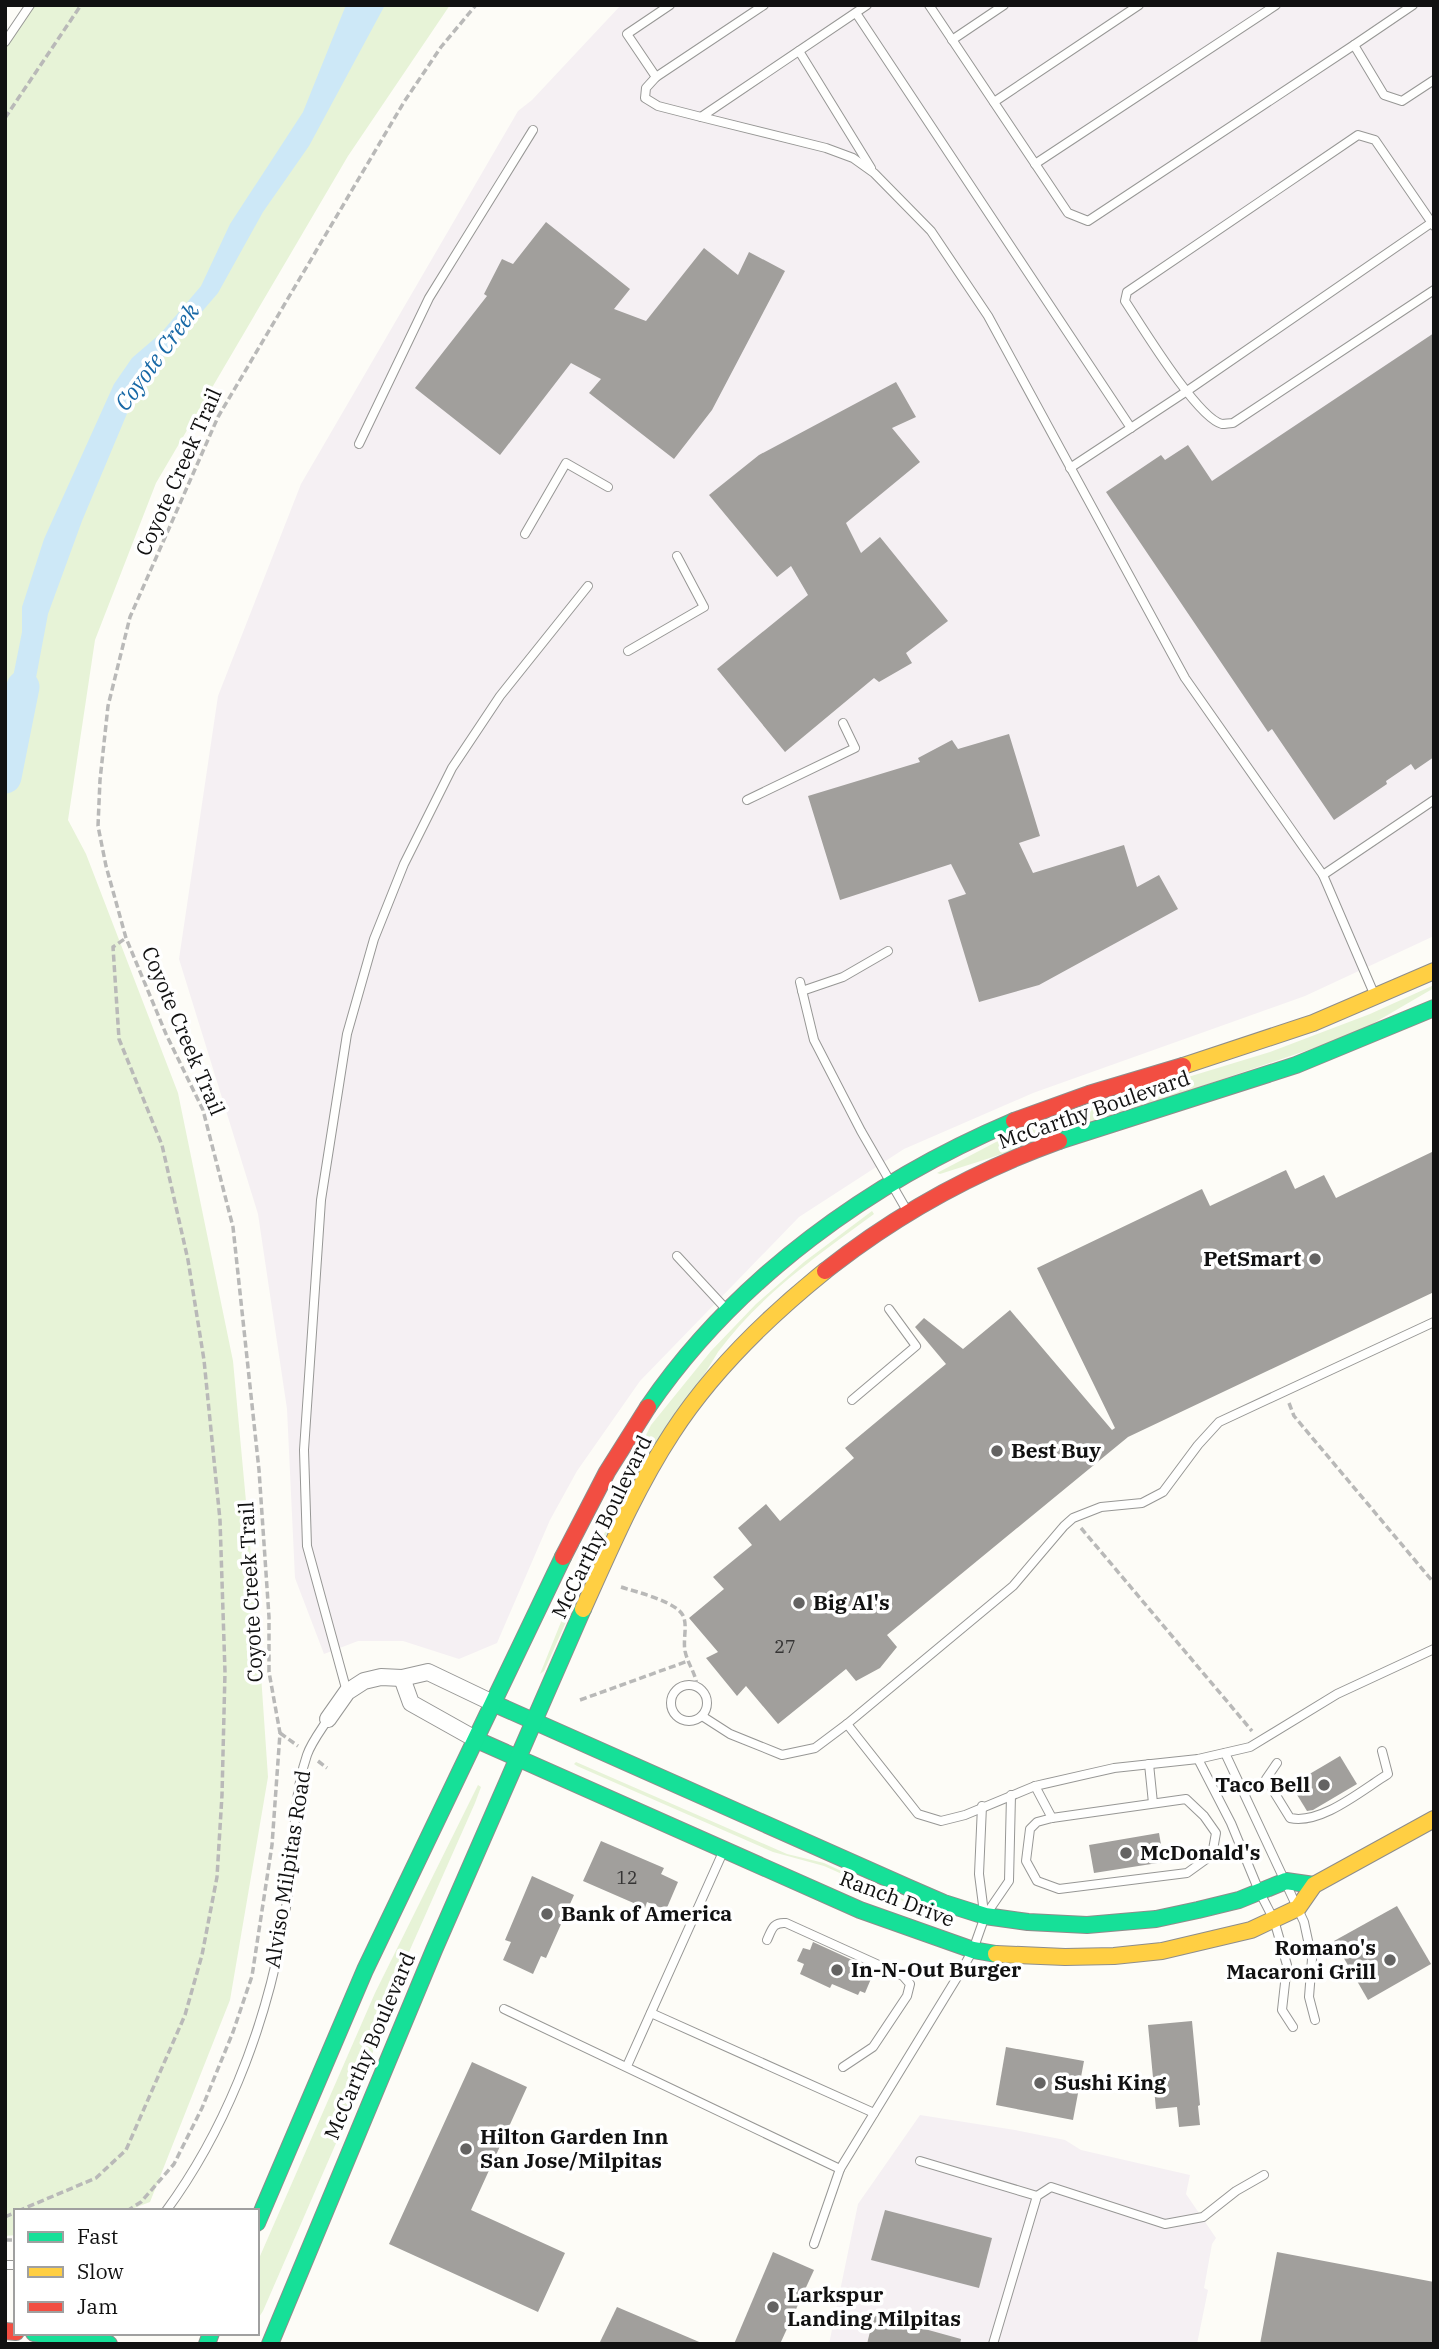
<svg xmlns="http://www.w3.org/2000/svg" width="1439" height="2349" font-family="'IBM Plex Serif',serif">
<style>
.industrial{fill:#f5f0f3}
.green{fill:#e7f3d7}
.water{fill:#cde8f7}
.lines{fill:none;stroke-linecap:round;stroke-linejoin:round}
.river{stroke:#cde8f7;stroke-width:33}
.building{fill:#a19f9c}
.lane-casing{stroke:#979795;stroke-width:10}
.street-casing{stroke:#979795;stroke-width:18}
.fast-casing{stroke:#8e8d8b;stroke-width:18}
.slow-casing{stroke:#8e8d8b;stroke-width:18}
.jam-casing{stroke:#8e8d8b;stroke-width:18}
.path{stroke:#b9b9b8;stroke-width:3.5;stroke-dasharray:7 3.5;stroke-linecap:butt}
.lane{stroke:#fffffe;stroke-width:8}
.street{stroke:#fffffe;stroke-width:16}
.fast{stroke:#16e098;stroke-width:16}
.slow{stroke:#ffcf43;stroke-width:16}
.jam{stroke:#f24e42;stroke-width:16}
.poi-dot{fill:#646362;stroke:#fff;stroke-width:2.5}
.labels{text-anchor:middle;stroke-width:7;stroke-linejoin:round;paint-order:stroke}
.number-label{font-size:18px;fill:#353434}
.street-label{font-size:21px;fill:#111;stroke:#fff}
.poi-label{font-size:21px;font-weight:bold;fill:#111;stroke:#fff;text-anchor:start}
.water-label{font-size:23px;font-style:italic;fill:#1768a6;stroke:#fff}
</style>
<rect width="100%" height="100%" fill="#fdfcf7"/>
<g class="industrial">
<path d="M621,5h813v931l-129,60 -272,97 -129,56 -105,68 -159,164 -63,90 -27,49 -53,123 -38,16 -56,-18h-45l-34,13 -29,-76 -8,-169 -29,-195 -79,-255 39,-263 83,-212 217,-373 14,-11z"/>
<path d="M920,2115l95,15 50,10 16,10 109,25 -4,19 30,44 -4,6 -8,44 4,2 -11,54h-368l29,-140z"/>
</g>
<g class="green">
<path d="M25,5h425l-102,151 -192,327 -61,157 -27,180 18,34 92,239 55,268 25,270 10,146 -38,223 -80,202 -24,9h-110v24l-11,1v-2202z"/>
<path d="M1434,985v3l-79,46 -365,124 -50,16 -3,-1 59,-31 61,-25 213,-65 100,-38z"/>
<path d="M872,1211l2,3c-56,41 -114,81 -156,138l-117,192 -57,127 -4,3 23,-57 50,-101 27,-69 11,-22 60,-74 45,-47 48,-42z"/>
<path d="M576,1762l211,92 37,9 87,40h-4l-83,-37 -51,-14 -196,-86 -3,-2z"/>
<path d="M478,1785l3,2 -6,16 -86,194 -22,75 -104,239 -6,9v-57l118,-270z"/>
</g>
<path class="water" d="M346,5h39l-76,141 -46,66 -45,81 -79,92 -57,136 -34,93 -22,117 -21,-1v-13l17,-85v-25l22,-68 70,-155 18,-26 29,-25 40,-47 29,-62 73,-112z"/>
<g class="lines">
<path class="river" d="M5,777l18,-90"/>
</g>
<g class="building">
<path d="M546,222l84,67 -16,20 32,12 58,-73 34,27 11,-23 36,19 -73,139 -38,49 -85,-66 12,-14 -30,-16 -71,92 -85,-67 72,-92 -3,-2 18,-35 11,5z"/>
<path d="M1434,333v424l-19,13 -4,-6 -25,17 1,3 -53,36 -62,-91 -4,3 -162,-240 55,-37 4,5 23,-15 24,36z"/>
<path d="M896,382l20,35 -24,11 28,34 -74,61 15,30 19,-16 68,84 -42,32 6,10 -33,19 -5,-4 -89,74 -68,-83 91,-74 -17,-29 -14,11 -68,-82 50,-40z"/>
<path d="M1009,734l31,102 -21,7 14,30 91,-28 13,42 22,-12 19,34 -139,76 -60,17 -31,-102 18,-6 -15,-30 -111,36 -32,-104 112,-34 -2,-4 34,-18 6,9z"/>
<path d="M1434,1151v141l-306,145 -241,198 10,12 -17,21 -24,13 -10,-12 -68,55 -32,-38 -9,10 -31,-38 12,-6 -29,-34 35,-29 -11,-12 39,-32 -14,-17 28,-24 14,17 74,-63 -9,-10 101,-84 -31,-37 9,-9 39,31 47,-39 102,120 3,-2 -78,-160 165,-79 8,17 76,-36 9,19 29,-14 12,23z"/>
<path d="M1340,1756l17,28 -44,26 -6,1 -16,-26z"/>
<path d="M1159,1833l5,29 -70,11 -5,-28z"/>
<path d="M601,1841l63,27 -3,6 17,8 -12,28 -19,-8 -2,6 -62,-27z"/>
<path d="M532,1876l42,19 -28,63 -5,-2 -8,18 -30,-14 8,-18 -6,-2z"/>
<path d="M1397,1906l34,58 -63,36 -34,-59z"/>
<path d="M813,1942l59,27 -1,4 2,1 -8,19 -5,-2 -2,4 -26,-11 -2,4 -30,-14 4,-10 -7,-3 6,-13 7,2z"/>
<path d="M1192,2021l8,84 -2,1 2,19 -21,2 -2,-20 -21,2 -8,-84z"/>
<path d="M1006,2047l78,14 -11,59 -77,-15z"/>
<path d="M472,2062l55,25 -56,123 94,43 -27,59 -149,-68z"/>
<path d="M885,2210l107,28 -13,50 -108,-28z"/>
<path d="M773,2252l41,18 -34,74h-46z"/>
<path d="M1277,2252l157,30v62h-174z"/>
<path d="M617,2307l87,37h-105z"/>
<path d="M874,2315l87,24 -1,5h-93z"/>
</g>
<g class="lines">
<defs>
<g id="lane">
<path d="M867,5l-166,112 125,31 27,10 21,15 57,58 57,85 197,362 138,197 52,121"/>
<path d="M929,5l139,208 20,8 266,-176 30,50 18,6 32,-21"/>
<path d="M856,13l275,415"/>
<path d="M952,40l52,-35"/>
<path d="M5,42l25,-37"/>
<path d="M1354,45l59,-40"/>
<path d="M799,51l72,117"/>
<path d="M656,77l-29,-43 43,-29"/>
<path d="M994,102l145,-97"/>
<path d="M701,117l-43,-11 -13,-8 1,-10 10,-11 108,-72"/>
<path d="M1035,164l241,-159"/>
<path d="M1434,226l-59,-86 -17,-5 -231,157 -2,9c16,24 72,117 97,123 4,0 7,-1 11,-1l201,-133"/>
<path d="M359,444l70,-146 104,-168"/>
<path d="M1070,468l117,-77 247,-170"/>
<path d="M525,534l41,-71 42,24"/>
<path d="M628,651l76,-44 -27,-51"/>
<path d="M747,800l108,-52 -12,-25"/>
<path d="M1323,875l111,-75"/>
<path d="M800,982l14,58 47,91 45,78"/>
<path d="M802,991l41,-14 45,-26"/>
<path d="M677,1256l50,54"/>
<path d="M852,1400l64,-54 -27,-37"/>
<circle cx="689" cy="1703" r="18"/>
<path d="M347,1692l-40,-146 -3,-96 17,-250 26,-166 27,-95 30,-75 48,-96 48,-72 88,-110"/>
<path d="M702,1716l28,18 52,21 33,-7 32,-24 166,-138 51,-60 9,-8 28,-11 41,-4 21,-11 35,-47 21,-23 215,-100"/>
<path d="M847,1724l71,90 23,7 24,-6 70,-29 79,-18 84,-9 52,-12 87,-53 97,-45"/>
<path d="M1225,1753l79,169 8,37 -3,38 6,23"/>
<path d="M1198,1759l33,64 28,68 15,29 13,45 -5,45 11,17"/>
<path d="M1277,1763l-11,16 24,39c31,7 72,-28 98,-44l-6,-23"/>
<path d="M1149,1764l4,39"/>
<path d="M1035,1786l17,32"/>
<path d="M1186,1799l18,17 12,17 -4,22 -25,18 -128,16 -22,-8 -11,-20 4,-32 7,-7 15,-4z"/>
<path d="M982,1806l-3,68 5,39"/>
<path d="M767,1940c5,-11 6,-18 19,-17l117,53 7,8 -3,12 -34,51 -30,20"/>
<path d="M504,2009l336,160"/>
<path d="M651,2013l223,100"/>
<path d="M627,2066l96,-214"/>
<path d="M920,2161l117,35"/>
<path d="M166,2211c58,-79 96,-176 115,-272 4,-22 7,-46 10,-68 4,-39 3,-78 16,-116 4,-12 14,-25 21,-36"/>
<path d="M814,2244l26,-75 121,-198 12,-21 12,-34 24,-35 2,-86"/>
<path d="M5,2265h11"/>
<path d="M993,2344l44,-148 14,-9 114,37 38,-7 33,-26 28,-16"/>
</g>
<g id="street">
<path d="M402,1678l9,25 66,37"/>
<path d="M328,1719l19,-27 17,-11 17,-4 21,1 26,-6 67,32"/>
</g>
<g id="fast">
<path d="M1059,1141l237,-76 138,-57"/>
<path d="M648,1407c88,-129 224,-226 366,-286"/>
<path d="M495,1704l412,183 37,16 41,13 43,6 59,3 69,-6 42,-9 41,-10 47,-19 28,4"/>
<path d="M477,1740l383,170 113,40 23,4"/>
<path d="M257,2223l108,-253 198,-413"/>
<path d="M34,2333l75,11"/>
<path d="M207,2344l4,-11"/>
<path d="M270,2344l164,-394 149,-341"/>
</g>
<g id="slow">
<path d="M1183,1066l130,-43 121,-52"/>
<path d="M583,1609c27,-60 53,-121 89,-176 40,-62 96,-116 153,-162"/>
<path d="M996,1954l69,3 49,-1 48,-5 89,-21 47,-22 16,-23 120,-66"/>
</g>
<g id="jam">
<path d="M1014,1121l75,-27 94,-28"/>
<path d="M825,1271c72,-57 148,-99 234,-130"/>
<path d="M563,1557l44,-85 41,-65"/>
<path d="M5,2331l11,1"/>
</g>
</defs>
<use href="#lane" class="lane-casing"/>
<use href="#street" class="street-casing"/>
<use href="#fast" class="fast-casing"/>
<use href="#slow" class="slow-casing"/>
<use href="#jam" class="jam-casing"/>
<g class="path">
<path d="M5,118l76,-113"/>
<path d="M1289,1403l5,13 140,167"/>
<path d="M1081,1528l171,203"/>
<path d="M621,1587c15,5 59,15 63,31 3,10 -1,22 1,33 3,14 11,22 12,36"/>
<path d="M580,1700l108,-39"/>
<path d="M280,1733l18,13"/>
<path d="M318,1761l9,7"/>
<path d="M18,2211l78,-33 30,-28 59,-135 17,-60 15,-78 5,-82 3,-123 -5,-152 -16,-160 -16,-100 -26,-115 -43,-106 -6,-92 13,-9"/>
<path d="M127,2211l14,-9 33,-38 28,-56 31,-76 19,-56 20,-131 8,-112 -11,-61v-55l-10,-147 -26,-243 -30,-117 -37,-76 -40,-96 -20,-72 -8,-40 2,-46 8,-74 22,-89 88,-200 186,-315 37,-55 35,-42"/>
<path d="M5,2217l11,-5"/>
<path d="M5,2240h11"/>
</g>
<use href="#lane" class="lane"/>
<use href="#street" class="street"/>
<use href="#fast" class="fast"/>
<use href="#slow" class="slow"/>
<use href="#jam" class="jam"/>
</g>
<g class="poi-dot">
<circle cx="1315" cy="1259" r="7"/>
<circle cx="997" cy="1451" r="7"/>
<circle cx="799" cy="1603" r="7"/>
<circle cx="1324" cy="1785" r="7"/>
<circle cx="1126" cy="1853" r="7"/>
<circle cx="547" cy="1914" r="7"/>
<circle cx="1390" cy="1960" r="7"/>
<circle cx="837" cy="1970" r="7"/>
<circle cx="1040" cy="2083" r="7"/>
<circle cx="466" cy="2149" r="7"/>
<circle cx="773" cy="2307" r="7"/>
</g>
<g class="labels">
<g class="number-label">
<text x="785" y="1653">27</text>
<text x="627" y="1884">12</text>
</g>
<g class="street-label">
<text transform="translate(179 472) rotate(-66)" y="7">Coyote Creek Trail</text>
<text transform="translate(183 1031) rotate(67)" y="7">Coyote Creek Trail</text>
<text transform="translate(1094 1110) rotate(-19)" y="7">McCarthy Boulevard</text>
<text transform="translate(602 1527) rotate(-64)" y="7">McCarthy Boulevard</text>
<text transform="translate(251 1592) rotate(-93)" y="7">Coyote Creek Trail</text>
<text transform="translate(288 1869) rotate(-81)" y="7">Alviso Milpitas Road</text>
<text transform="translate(897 1899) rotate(21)" y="7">Ranch Drive</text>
<text transform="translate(370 2046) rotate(-67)" y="7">McCarthy Boulevard</text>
</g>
<g class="poi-label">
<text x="1301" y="1266" text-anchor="end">PetSmart</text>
<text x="1011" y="1458">Best Buy</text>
<text x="813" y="1610">Big Al's</text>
<text x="1310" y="1792" text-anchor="end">Taco Bell</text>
<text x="1140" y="1860">McDonald's</text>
<text x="561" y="1921">Bank of America</text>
<text x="1376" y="1955" text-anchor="end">Romano's<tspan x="1376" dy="24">Macaroni Grill</tspan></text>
<text x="851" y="1977">In-N-Out Burger</text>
<text x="1054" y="2090">Sushi King</text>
<text x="480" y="2144">Hilton Garden Inn<tspan x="480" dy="24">San Jose/Milpitas</tspan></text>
<text x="787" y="2302">Larkspur<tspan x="787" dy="24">Landing Milpitas</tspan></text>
</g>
<g class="water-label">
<text transform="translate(157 357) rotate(-54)" y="8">Coyote Creek</text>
</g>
</g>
<rect width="1439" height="2349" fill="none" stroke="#111111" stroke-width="14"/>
<rect x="14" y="2209" width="245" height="126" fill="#ffffff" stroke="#a0a0a0" stroke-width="2"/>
<rect x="28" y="2232" width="35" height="10" fill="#16e098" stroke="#a0a0a0" stroke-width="2"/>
<text x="77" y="2244" font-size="21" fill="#111111">Fast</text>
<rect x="28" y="2267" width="35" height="10" fill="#ffcf43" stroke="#a0a0a0" stroke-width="2"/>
<text x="77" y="2279" font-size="21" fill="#111111">Slow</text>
<rect x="28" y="2302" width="35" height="10" fill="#f24e42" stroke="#a0a0a0" stroke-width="2"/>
<text x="77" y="2314" font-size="21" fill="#111111">Jam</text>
</svg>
